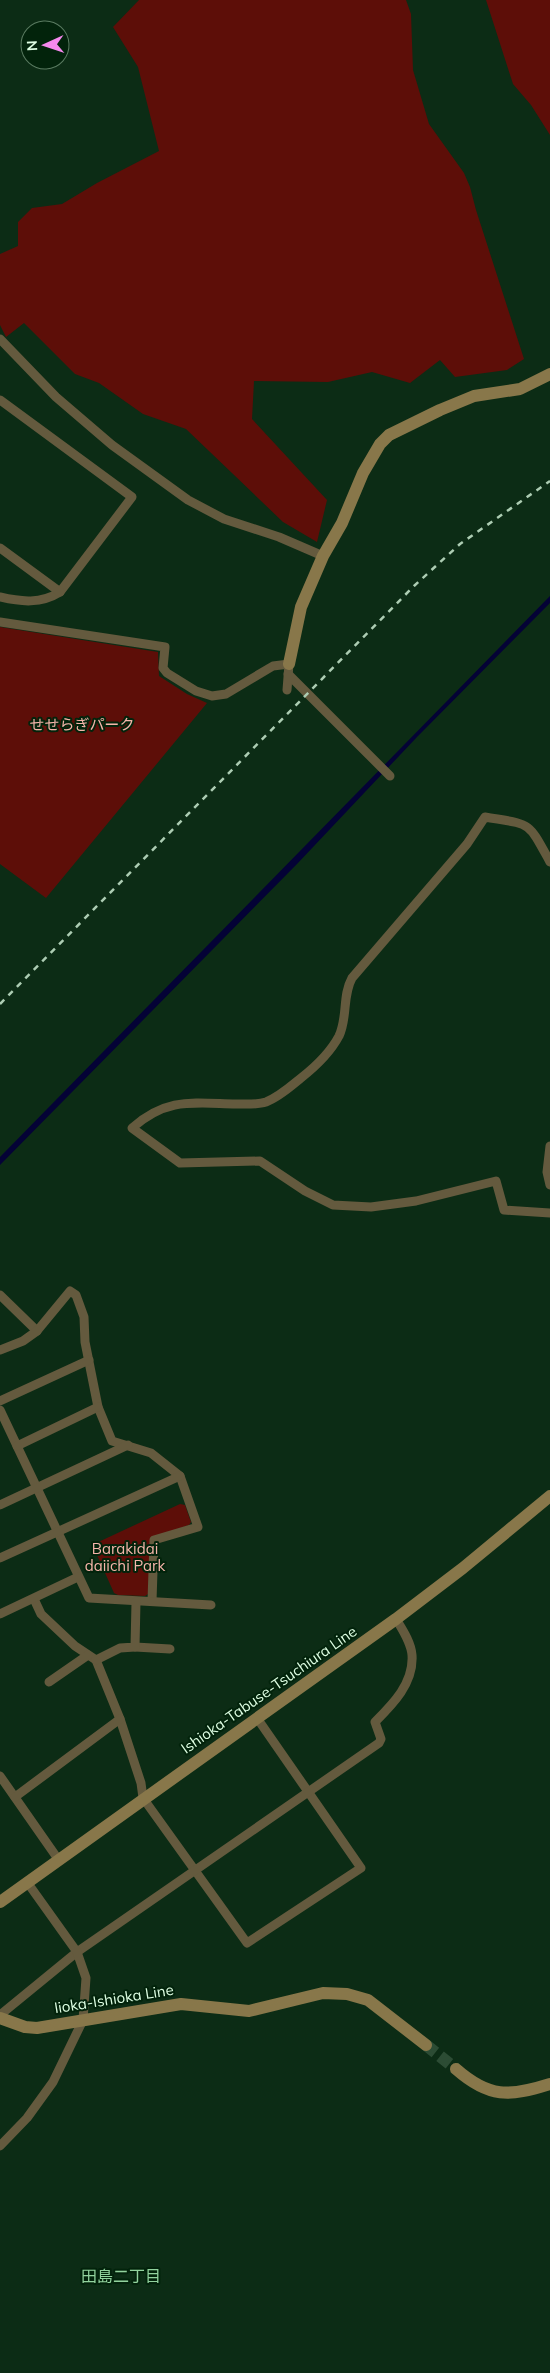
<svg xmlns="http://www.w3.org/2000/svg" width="550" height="2373" font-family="Mulish,'Noto Sans JP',sans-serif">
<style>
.green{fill:#5d0e08}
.water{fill:#040236}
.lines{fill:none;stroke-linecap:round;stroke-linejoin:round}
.secondary-tunnel{stroke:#2c4c34;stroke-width:12;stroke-dasharray:12 6;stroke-linecap:butt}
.street{stroke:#645a3e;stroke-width:9}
.secondary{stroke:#88774a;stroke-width:12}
.rail{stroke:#adcdb3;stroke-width:2.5;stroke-dasharray:6 6;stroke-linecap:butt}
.labels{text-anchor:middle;stroke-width:4;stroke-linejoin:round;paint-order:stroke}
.park-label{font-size:15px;fill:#f5b5aa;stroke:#02230b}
.street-label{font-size:15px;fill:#defee3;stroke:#02230b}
.neighbourhood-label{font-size:16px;fill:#92d29e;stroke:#02230b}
</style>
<rect width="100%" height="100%" fill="#0c2c15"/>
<g class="green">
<path d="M139,0h267l5,14 2,56 16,54 35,49 6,14 6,23 48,149 -17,11 -52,7 -15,-17 -30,23 -38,-11 -44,10 -74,-1 -2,38 75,81 -10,42 -34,-20 -97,-93 -43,-15 -44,-31 -24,-9 -51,-51 -18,14 -6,-12v-71l18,-8v-24l14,-14 30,-4 35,-21 62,-32 -21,-84 -25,-40z"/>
<path d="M486,0h64v135l-19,-30 -18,-21z"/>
<path d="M0,627l158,25 1,24 28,18 20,9 -161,195 -46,-34z"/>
<path d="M180,1504l5,1 6,17 -2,3 -38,13 -3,56 -3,2 -27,-1 -4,-2 -21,-47 1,-2z"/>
</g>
<path class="water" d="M550,596v7l-133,134 -120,127 -297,301v-8z"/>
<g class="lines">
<path class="secondary-tunnel" d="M426,2045l30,24"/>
<g class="street">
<path d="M0,339l56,58 56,48 76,55 36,19 55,18 44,19"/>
<path d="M0,400l132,97 -72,95c-19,12 -39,10 -60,5"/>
<path d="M0,548l60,44"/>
<path d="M0,622l165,25 -2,21 4,5 29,18 16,5 14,-2 47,-28 16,-2 -2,26"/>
<path d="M288,674l102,102"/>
<path d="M550,862c-23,-42 -18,-37 -65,-45l-18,27 -115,134c-10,18 -4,39 -13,58 -9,17 -24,31 -38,42 -11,9 -22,19 -35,24 -9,3 -21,2 -30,2 -43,-1 -69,-7 -104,24l48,35 80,-2 45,30 28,14 38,2 45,-6 80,-20 8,29 46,3"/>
<path d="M550,1146l-3,26 3,13"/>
<path d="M0,1295l37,36"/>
<path d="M0,1350l23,-9 14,-10 33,-40 6,4 8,22 1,25 13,65 14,34 39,12 29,23 18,51 -44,13 -2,61"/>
<path d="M0,1401l89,-41"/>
<path d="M0,1410l89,188 122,7"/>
<path d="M17,1446l81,-39"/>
<path d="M0,1505l128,-60"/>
<path d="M0,1558l180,-82"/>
<path d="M34,1599l7,15 34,32 21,14 24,59 21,64 2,15 104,145 114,-75 -104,-150"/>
<path d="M0,1614l78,-37"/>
<path d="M135,1647l35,2"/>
<path d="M96,1660l24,-12 15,-1 1,-45"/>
<path d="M49,1682l39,-27"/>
<path d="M0,1776l58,83"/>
<path d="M15,1797l105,-78"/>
<path d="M0,2015l77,-63 302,-209 2,-4 -6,-17c18,-18 39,-39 37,-67 -1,-13 -10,-26 -16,-36"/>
<path d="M0,2146l27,-28 26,-36 30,-62 3,-42 -9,-26 -50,-70"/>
</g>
<g class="secondary">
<path d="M289,664l12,-57 22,-51 19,-33 21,-50 17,-29 9,-9 51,-25 34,-14 46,-7 30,-15"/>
<path d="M0,1902l396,-283 67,-51 87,-72"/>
<path d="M0,2018l25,9 12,1 144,-24 68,7 74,-18 24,1 21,6 58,45"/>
<path d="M456,2069c33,29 53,28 94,15"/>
</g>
<path class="rail" d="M0,1004l414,-418 46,-42 90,-63"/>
</g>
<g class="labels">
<g class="park-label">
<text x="82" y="730">せせらぎパーク</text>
<text x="125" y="1554">Barakidai<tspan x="125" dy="17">daiichi Park</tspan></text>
</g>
<g class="street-label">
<text transform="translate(269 1690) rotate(-35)" y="5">Ishioka-Tabuse-Tsuchiura Line</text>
<text transform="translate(114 1999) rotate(-9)" y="5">Iioka-Ishioka Line</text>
</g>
<g class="neighbourhood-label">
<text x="121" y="2282">田島二丁目</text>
</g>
</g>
<g transform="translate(45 45) rotate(267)"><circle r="24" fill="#02230b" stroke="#5a7b61"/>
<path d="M0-4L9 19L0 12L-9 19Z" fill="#f589ee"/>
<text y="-8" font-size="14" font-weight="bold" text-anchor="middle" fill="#defee3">N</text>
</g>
</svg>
